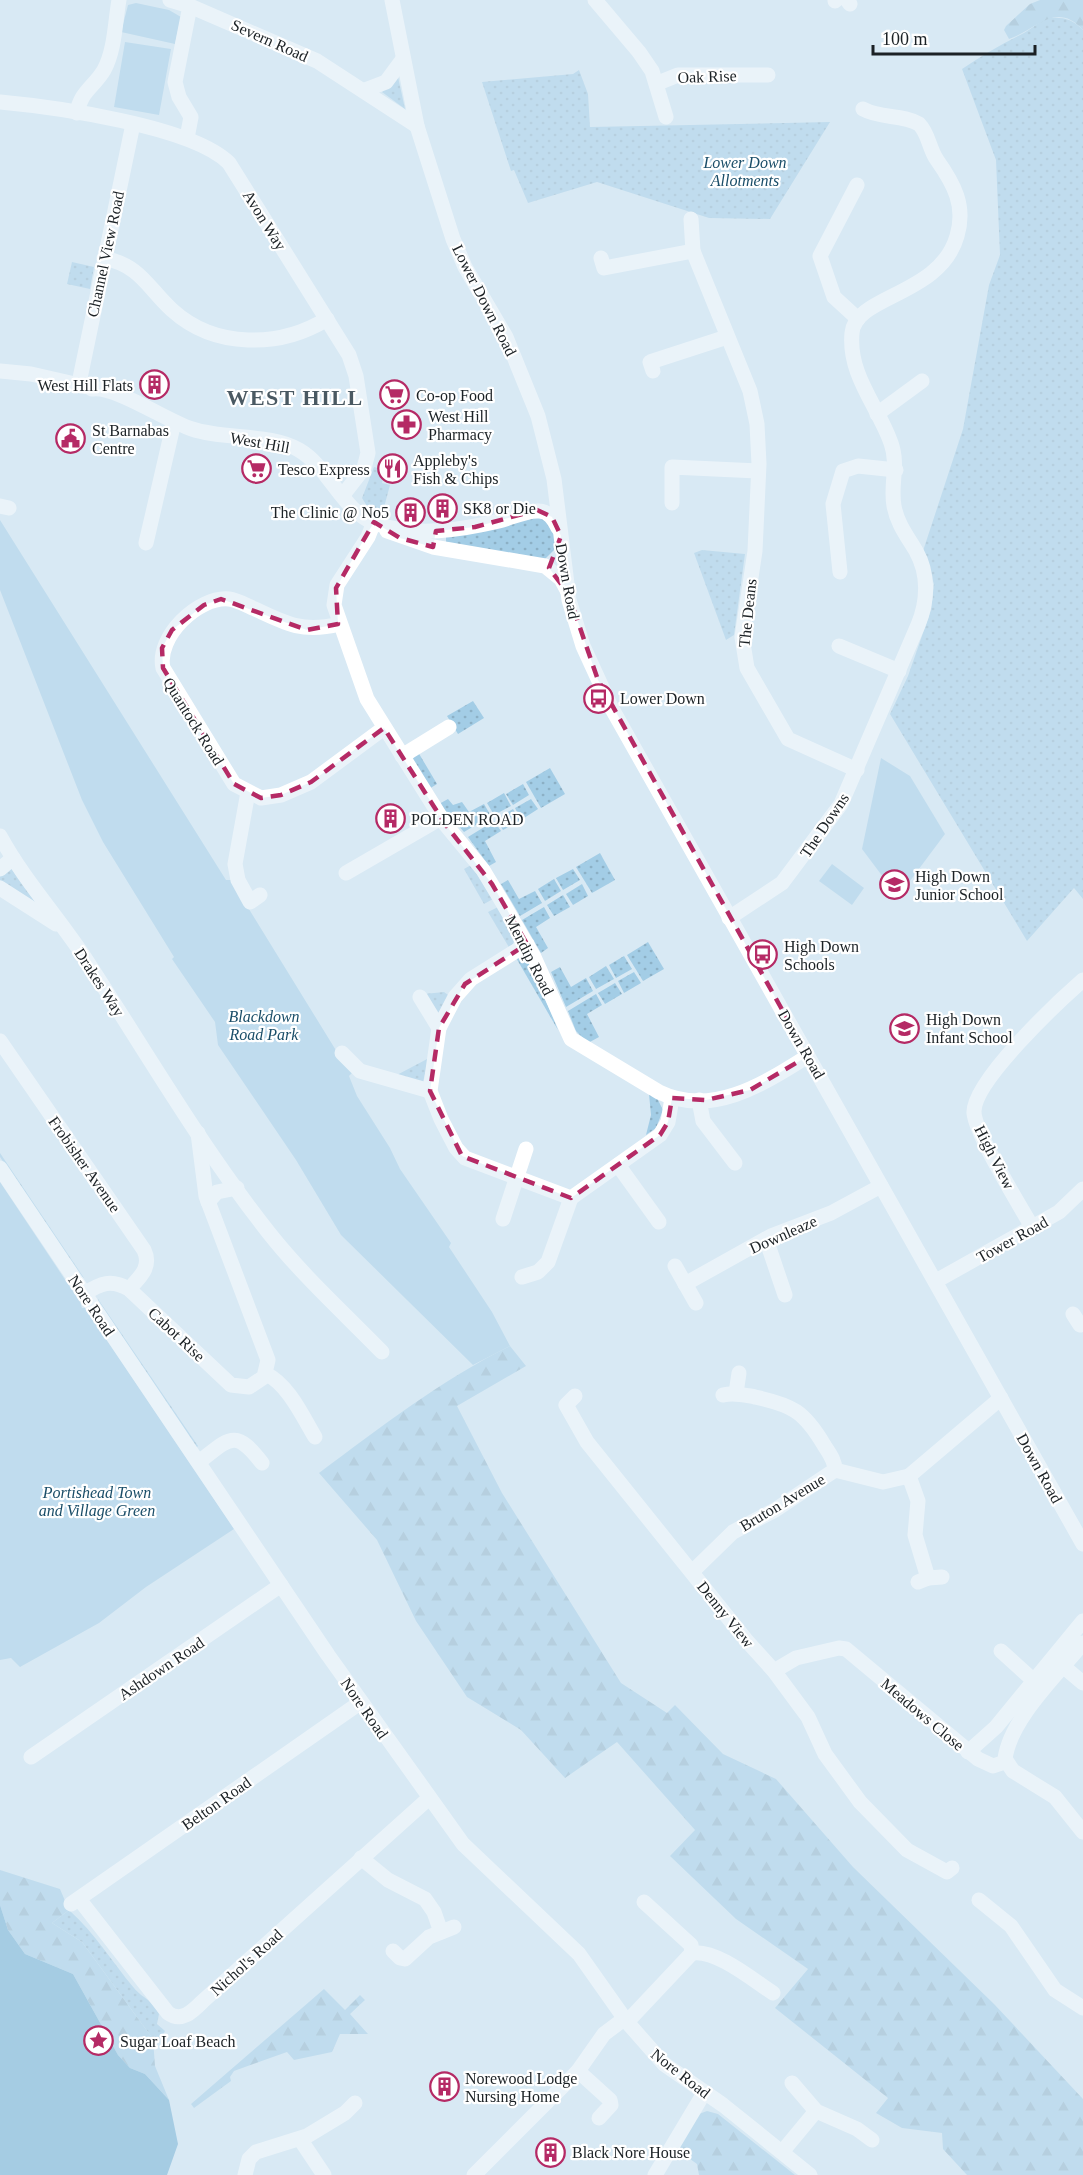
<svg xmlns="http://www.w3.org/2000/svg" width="1083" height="2175" font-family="'Times New Roman',serif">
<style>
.grass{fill:url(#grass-dots)}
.forest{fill:url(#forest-firs)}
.park{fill:#a3cde6}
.water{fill:#66a8cf}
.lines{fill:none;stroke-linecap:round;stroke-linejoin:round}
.minor{stroke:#fff;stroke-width:15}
.marked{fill:none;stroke:#b52a65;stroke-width:4.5;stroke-dasharray:12 8;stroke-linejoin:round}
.labels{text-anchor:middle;stroke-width:4.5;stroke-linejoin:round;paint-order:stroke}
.street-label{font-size:16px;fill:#1b2125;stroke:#fff}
.park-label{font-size:16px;font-style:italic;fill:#194d68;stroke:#fff}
.poi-label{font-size:16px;fill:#1b2125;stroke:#fff;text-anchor:start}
.district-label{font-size:22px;font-weight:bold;letter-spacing:1.5px;fill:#4a5962;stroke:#fff}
</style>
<defs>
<pattern id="grass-dots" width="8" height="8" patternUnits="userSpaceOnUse" patternTransform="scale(1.5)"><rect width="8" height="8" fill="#a3cde6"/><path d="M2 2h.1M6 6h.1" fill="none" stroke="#8cb0c5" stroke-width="1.8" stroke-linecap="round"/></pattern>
<pattern id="forest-firs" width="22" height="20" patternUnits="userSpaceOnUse" patternTransform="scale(1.5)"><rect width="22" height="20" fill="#a3cde6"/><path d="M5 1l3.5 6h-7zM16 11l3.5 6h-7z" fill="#8cb0c5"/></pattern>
</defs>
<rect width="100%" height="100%" fill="#d8e9f4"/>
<g class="grass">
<path d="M1049,18c15,-1 23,1 34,12v869l-9,-11 -47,53 -137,-227 18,-38 23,-66 3,-26 -11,-33 40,-122 26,-144 11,-30 -4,-95 -34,-91c19,-13 38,-24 58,-34 11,-5 17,-13 29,-17z"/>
<path d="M579,70l9,24 2,33 240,-5 -60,97 -61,-1 -112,-36 -69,21 -14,-33 -3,1 -29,-89 91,-8z"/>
<path d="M398,77l7,32 -23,-17z"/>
<path d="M72,262l22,5 -4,22 -23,-5z"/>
<path d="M374,467l11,3 -3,13 8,2 -8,30 -12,-4 -8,-13z"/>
<path d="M538,516l14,10 5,21 -13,13 -98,-16v-8z"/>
<path d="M702,550l43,4 -11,81 -8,5 -32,-87z"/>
<path d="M473,701l11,17 -26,16 -11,-18z"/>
<path d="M418,752l19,32 -8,5 -17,-29z"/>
<path d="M550,768l15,26 -24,14 -15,-26z"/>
<path d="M523,784l6,11 -16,10 -7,-11z"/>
<path d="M504,793l7,13 -17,9 -7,-12z"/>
<path d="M448,799l5,6 9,-3 7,10 15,-8 7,12 -27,16 -25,-28z"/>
<path d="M531,799l7,10 -17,11 -6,-12z"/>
<path d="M513,809l7,12 -17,9 -7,-11z"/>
<path d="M494,821l7,10 -16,10 11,21 -7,4 -21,-29z"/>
<path d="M600,853l15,27 -23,13 -16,-26z"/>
<path d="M471,865l22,34 -9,5 -20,-35z"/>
<path d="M11,868l25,35 -36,-23v-5z"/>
<path d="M573,869l7,11 -17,10 -7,-12z"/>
<path d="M554,879l7,12 -16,10 -7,-12z"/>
<path d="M508,880l11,19 16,-8 7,12 -22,13 -19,-32z"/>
<path d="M582,884l6,12 -15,9 -7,-11z"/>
<path d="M563,895l7,12 -16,9 -7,-11z"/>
<path d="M498,907l18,31 -6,11 -22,-37z"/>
<path d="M544,907l6,11 -14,9 12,21 -7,5 -19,-33z"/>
<path d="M648,942l16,27 -21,12 -16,-26z"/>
<path d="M523,954l9,13 26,63 -43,-74z"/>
<path d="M624,956l8,13 -16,9 -7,-13z"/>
<path d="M606,966l8,13 -18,10 -7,-12z"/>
<path d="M560,967l11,20 15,-9 7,13 -27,16 -15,-35z"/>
<path d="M634,972l7,11 -17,10 -6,-12z"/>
<path d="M615,983l7,11 -17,10 -7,-11z"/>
<path d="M444,992l7,5 -13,16h-4l-10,-19z"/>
<path d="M596,994l6,11 -15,9 12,23 -11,6 -12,-12 -8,-20z"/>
<path d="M429,1058l-6,24 -30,-5z"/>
<path d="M649,1094l8,4 6,12 -7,18 -10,7 5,-20z"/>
<path d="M0,1153l84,125 -5,-3 -79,-118z"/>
<path d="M98,1299l100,147 -2,2 -99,-147z"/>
<path d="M69,1910c26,23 43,52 65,78 9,11 17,10 25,26l-2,10 8,7 -3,6 -9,2 -71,-97 -30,-19z"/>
</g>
<g class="forest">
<path d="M1040,0h43v30c-27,-30 -47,0 -74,9l-5,-9 2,-4 24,-22z"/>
<path d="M510,1346l16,20 -69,40 45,87 119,190 46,30 8,-8 48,49 53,25 77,88 141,137 89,95v76h-116l-24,-26 -1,-16 -40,-5 -26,-15 12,-15 -113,-90 33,-39 -72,-50 -66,-63 25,-26 -78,-88 -52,36 -44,-48 -54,-33 -51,-76 -39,-81 -58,-67c62,-46 122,-93 191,-127z"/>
<path d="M0,1870l60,19 9,21 -17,13 30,19 71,97 2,27 14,34 -24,-26 -15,-6 -12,-13 -45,-81 -48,-20 -17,-24 -8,-25z"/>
<path d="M324,1989l21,21 15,-15 5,5 -15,14 18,20h-28l-8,18 -38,8 -7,-8 -53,19 -4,6 1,4 -37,27 -3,-4z"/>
<path d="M707,2111l11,3 77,61h-96l-2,-11 -21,-15 20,-34z"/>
</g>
<g class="park">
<path d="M136,3l33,7 12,7 -6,27 -54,-12 7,-27z"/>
<path d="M125,42l46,7 -12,66 -45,-8z"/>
<path d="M0,520l226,360h5l5,8 109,177 8,7 -4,4 8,20 33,52 10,21 51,74 -2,4 43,65 18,34 -37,19 -132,-130 -45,-75 -78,-115 -3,-23 -43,-63 2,-2 -71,-115 -21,-42 -82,-210z"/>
<path d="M881,758l29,18 35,58 -44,59 -12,-8 -27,-36z"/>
<path d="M832,864l32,24 -12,17 -33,-24z"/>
<path d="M0,1182l80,120 2,6h3l149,221 -88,58 -47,36 -79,44 -9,-9 -11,2z"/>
</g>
<path class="water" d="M0,1905l8,25 17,24 48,20 45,81 12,13 15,6 24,26 9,44 -11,31h-167z"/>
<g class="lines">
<g class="minor">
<path d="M170,0l20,6 127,55 100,65"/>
<path d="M392,0l25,126 36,113 12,28 41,70 32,79 16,63 15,121 14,46 28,61 472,837"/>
<path d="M595,0l44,52 13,19 14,46"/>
<path d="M847,0l3,4"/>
<path d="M835,1l1,-1"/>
<path d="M658,83l20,-8h90"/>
<path d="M365,90l21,-8 17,-23"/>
<path d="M0,102c54,5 192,24 229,61l120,192 7,21 12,77 -4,15 -21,27"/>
<path d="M77,113c3,-21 17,-26 27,-43 11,-20 11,-48 15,-70"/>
<path d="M187,138l4,-21 -12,-20 -4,-15 15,-76"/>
<path d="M857,185l-37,71 14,41 24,22"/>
<path d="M691,219l2,32"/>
<path d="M104,258c37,8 43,29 68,52 43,39 108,38 155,9"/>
<path d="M601,258l3,10 89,-17 57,140 7,33 2,40 -4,87 -13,86 5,31 41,71 69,31"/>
<path d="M0,371l31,3 57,13"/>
<path d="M653,371l-3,-9 77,-25"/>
<path d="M79,383l54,-259"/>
<path d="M92,389c22,-4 75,32 100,40 32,11 79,4 107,21 31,18 43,62 78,74 39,13 84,6 122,-3 12,-3 28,-11 40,-10 10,0 15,9 19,17"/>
<path d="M877,414l45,-33"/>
<path d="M672,503v-36l86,4"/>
<path d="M0,506l9,2"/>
<path d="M374,522l-6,15 -31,48 -3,20 33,94 78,125 38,46 18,30 33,57 37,82 88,53c53,26 106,-9 149,-36"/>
<path d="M387,531l46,16 112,19 16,13 7,13"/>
<path d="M146,543l28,-121"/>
<path d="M840,572l-7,-68 10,-33 15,-5 38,4"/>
<path d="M339,624c-35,9 -53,0 -84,-15 -8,-3 -17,-9 -26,-10 -31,-3 -73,38 -66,69l71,116 27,14 20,-3 30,-13 73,-54"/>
<path d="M839,646l60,25"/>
<path d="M402,756l47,-29"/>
<path d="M248,792l-13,72 3,16 12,22 10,-7"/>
<path d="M0,836c24,44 58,81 85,122 60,92 116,189 184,275 34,43 75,80 113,119"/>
<path d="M0,869l13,-11"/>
<path d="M346,873l95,-55"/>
<path d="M0,888l56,36"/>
<path d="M729,918l53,-35 59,-79 77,-179c10,-24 11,-51 -2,-74 -9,-15 -19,-28 -22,-45 -4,-21 5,-41 -3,-63 -13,-37 -43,-68 -39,-110 3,-38 88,-37 105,-97 9,-30 -3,-52 -20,-76 -8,-11 -8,-26 -18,-36 -17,-10 -38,-5 -56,-15"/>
<path d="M527,944l-56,35 -16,18 -16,31 -9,63 11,28 15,29 9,10 106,40 89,-63 8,-13 4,-24"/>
<path d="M420,997l19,31"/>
<path d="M0,1041l144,209c8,17 -4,27 -15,39"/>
<path d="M342,1053l18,18 70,20"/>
<path d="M699,1100l4,21 32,42"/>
<path d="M618,1165l41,57"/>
<path d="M0,1168l328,487 135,189 116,110 48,68 37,42 59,41 87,70"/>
<path d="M208,1202l9,-10 20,-4"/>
<path d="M503,1219l23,-70"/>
<path d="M1032,1227c-13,-23 -56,-92 -58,-114 -2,-31 85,-112 109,-133"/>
<path d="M766,1239l19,56"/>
<path d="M675,1266l21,37"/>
<path d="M522,1277l16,-5 10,-10 23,-64"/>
<path d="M936,1281l123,-69 24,-23"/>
<path d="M685,1284l86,-48 60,-23 50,-27"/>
<path d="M84,1294c17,-11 27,-15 45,-5l102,96 18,2 15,-10 4,-17 -62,-164 -8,-63"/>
<path d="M1073,1314l7,11"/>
<path d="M266,1374c22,10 37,43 49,63"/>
<path d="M736,1393l3,-20"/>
<path d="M723,1395c11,-3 21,0 32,2 37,8 49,14 69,48 5,8 11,15 11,25"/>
<path d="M575,1396l-9,9 21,37 159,198 28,31 34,46 17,37 35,48 47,48 40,22 5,-4"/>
<path d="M199,1462c31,-24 36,-34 63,1"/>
<path d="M909,1476l9,25 -3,34 13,43"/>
<path d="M692,1572l41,-40 42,-22 60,-40 48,12 26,-6 92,-78"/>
<path d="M918,1582l10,-4 14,-1"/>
<path d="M1083,1643c-25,31 -73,76 -78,116l8,12 42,26 28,35"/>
<path d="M1001,1651l32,29"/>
<path d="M1064,1667l19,16"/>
<path d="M774,1671l22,-13 43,-10 7,1 132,110 15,7 12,-4"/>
<path d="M968,1752l28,-25 87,-106"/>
<path d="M31,1757l250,-172"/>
<path d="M361,1858l27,22 37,19 9,13 7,20"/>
<path d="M79,1899l89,114c14,10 25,-2 35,-12l225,-202"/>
<path d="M979,1900l32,26 44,64 28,18"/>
<path d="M644,1902l47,43 1,8c24,-4 61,27 81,40"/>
<path d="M71,1904l290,-202"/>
<path d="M393,1951l7,7 5,1 24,-22 25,-10"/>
<path d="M627,2022l65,-69"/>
<path d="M578,2071l32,29 1,5 -12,13"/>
<path d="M792,2083l24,28 41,18 15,11"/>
<path d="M300,2139l24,36"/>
<path d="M782,2152l34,-41"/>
<path d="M245,2175l4,-16 7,-7 51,-16 38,-23 10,-10"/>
<path d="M474,2175l104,-104 26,-37 20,-15"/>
<path d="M655,2175l49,-82"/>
</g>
</g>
<path d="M0 0H1083V2175H0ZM537,510l15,7 9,19 -12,32 19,25 30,87 210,376 -58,34 -44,10 -34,-2 -4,24 -8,13 -89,63 -109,-42 -32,-65 9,-63 26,-44 62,-40 -35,-60 -47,-60 -61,-96 -73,54 -30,13 -20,3 -27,-14 -71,-116 -1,-20 10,-18 32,-25 17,-6 86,31 31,-6 -2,-36 38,-66 26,16 33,9 3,-16 39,-4z" fill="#d8e9f4" fill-opacity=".55" fill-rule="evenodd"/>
<path class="marked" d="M537,510l15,7 9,19 -12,32 19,25 30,87 210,376 -58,34 -44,10 -34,-2 -4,24 -8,13 -89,63 -109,-42 -32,-65 9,-63 26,-44 62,-40 -35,-60 -47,-60 -61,-96 -73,54 -30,13 -20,3 -27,-14 -71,-116 -1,-20 10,-18 32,-25 17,-6 86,31 31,-6 -2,-36 38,-66 26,16 33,9 3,-16 39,-4z"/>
<defs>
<symbol id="building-ring" viewBox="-11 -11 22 22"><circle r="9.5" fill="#fff" stroke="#b52a65" stroke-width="1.5"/><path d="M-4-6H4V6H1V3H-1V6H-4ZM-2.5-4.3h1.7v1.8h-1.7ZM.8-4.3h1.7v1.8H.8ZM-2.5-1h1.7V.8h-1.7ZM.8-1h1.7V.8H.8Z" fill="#b52a65"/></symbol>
<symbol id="supermarket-ring" viewBox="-11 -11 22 22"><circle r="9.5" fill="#fff" stroke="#b52a65" stroke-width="1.5"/><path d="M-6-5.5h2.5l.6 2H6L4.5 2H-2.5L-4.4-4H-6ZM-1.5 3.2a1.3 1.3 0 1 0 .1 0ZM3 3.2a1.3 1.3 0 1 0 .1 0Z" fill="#b52a65"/></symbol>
<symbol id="pharmacy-ring" viewBox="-11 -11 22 22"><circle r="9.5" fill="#fff" stroke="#b52a65" stroke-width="1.5"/><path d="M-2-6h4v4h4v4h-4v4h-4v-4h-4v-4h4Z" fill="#b52a65"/></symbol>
<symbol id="civic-ring" viewBox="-11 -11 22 22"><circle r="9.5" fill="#fff" stroke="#b52a65" stroke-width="1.5"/><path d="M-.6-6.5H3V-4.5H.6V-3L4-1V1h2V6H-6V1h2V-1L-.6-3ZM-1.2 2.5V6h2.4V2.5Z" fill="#b52a65"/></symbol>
<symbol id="restaurant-ring" viewBox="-11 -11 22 22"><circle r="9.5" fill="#fff" stroke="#b52a65" stroke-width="1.5"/><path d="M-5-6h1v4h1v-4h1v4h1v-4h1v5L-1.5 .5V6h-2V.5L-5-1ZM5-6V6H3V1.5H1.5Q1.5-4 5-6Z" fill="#b52a65"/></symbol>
<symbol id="bus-ring" viewBox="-11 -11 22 22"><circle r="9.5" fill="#fff" stroke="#b52a65" stroke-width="1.5"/><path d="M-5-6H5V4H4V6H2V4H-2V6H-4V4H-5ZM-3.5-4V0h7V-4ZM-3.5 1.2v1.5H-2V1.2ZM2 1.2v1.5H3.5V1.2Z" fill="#b52a65"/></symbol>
<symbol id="school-ring" viewBox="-11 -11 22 22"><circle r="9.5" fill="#fff" stroke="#b52a65" stroke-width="1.5"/><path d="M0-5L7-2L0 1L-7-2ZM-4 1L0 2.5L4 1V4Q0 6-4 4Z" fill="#b52a65"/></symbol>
<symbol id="sight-ring" viewBox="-11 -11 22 22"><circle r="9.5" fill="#fff" stroke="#b52a65" stroke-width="1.5"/><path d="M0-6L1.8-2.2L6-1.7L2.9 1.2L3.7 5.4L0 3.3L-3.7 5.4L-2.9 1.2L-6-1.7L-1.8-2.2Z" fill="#b52a65"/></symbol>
</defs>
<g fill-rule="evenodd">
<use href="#building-ring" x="138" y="368" width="33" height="33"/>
<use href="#supermarket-ring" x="378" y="378" width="33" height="33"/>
<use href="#pharmacy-ring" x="390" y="408" width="33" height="33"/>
<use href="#civic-ring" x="54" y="422" width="33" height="33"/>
<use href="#supermarket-ring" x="240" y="452" width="33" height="33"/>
<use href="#restaurant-ring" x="376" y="452" width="33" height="33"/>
<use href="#building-ring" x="426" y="492" width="33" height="33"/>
<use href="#building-ring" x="394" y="496" width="33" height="33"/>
<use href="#bus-ring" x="582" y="682" width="33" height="33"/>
<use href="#building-ring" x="374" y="802" width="33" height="33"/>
<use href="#school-ring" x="878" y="868" width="33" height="33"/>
<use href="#bus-ring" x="746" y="938" width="33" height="33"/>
<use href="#school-ring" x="888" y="1012" width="33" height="33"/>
<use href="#sight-ring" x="82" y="2024" width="33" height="33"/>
<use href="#building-ring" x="428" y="2070" width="33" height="33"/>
<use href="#building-ring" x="534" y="2136" width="33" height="33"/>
</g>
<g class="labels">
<g class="street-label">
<text transform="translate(270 40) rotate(24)" y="6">Severn Road</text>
<text transform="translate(707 76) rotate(-2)" y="6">Oak Rise</text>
<text transform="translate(265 220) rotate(58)" y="6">Avon Way</text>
<text transform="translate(105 254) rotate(-78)" y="6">Channel View Road</text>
<text transform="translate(485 300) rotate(63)" y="6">Lower Down Road</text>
<text transform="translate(260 442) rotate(10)" y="6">West Hill</text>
<text transform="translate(568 581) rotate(80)" y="6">Down Road</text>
<text transform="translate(747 613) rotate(-84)" y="6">The Deans</text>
<text transform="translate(194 721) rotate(58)" y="6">Quantock Road</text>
<text transform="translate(824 825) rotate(-56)" y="6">The Downs</text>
<text transform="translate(530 955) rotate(63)" y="6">Mendip Road</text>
<text transform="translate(100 982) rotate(57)" y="6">Drakes Way</text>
<text transform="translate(802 1044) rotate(60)" y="6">Down Road</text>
<text transform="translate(995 1157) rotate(63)" y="6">High View</text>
<text transform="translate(85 1164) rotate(55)" y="6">Frobisher Avenue</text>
<text transform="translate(783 1234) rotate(-24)" y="6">Downleaze</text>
<text transform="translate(1012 1239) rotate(-29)" y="6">Tower Road</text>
<text transform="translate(92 1305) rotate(56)" y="6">Nore Road</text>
<text transform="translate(177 1334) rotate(43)" y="6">Cabot Rise</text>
<text transform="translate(1040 1468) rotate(61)" y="6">Down Road</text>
<text transform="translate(782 1502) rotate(-31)" y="6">Bruton Avenue</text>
<text transform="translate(726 1614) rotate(51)" y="6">Denny View</text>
<text transform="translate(161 1668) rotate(-34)" y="6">Ashdown Road</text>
<text transform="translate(365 1708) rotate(55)" y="6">Nore Road</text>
<text transform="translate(923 1714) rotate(40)" y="6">Meadows Close</text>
<text transform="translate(216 1803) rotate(-35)" y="6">Belton Road</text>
<text transform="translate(246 1962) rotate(-42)" y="6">Nichol's Road</text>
<text transform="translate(681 2073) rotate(38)" y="6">Nore Road</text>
</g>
<g class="park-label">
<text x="745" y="168">Lower Down<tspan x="745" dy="18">Allotments</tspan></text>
<text x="264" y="1022">Blackdown<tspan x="264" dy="18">Road Park</tspan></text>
<text x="97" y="1498">Portishead Town<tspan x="97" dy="18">and Village Green</tspan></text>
</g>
<g class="poi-label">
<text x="133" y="391" text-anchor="end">West Hill Flats</text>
<text x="416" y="401">Co-op Food</text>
<text x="428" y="422">West Hill<tspan x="428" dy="18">Pharmacy</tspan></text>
<text x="92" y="436">St Barnabas<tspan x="92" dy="18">Centre</tspan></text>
<text x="413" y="466">Appleby's<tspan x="413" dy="18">Fish &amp; Chips</tspan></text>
<text x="278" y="475">Tesco Express</text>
<text x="463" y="514">SK8 or Die</text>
<text x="389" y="518" text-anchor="end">The Clinic @ No5</text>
<text x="620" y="704">Lower Down</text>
<text x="411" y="825">POLDEN ROAD</text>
<text x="915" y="882">High Down<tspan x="915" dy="18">Junior School</tspan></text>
<text x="784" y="952">High Down<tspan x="784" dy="18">Schools</tspan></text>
<text x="926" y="1025">High Down<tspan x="926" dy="18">Infant School</tspan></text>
<text x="120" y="2047">Sugar Loaf Beach</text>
<text x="465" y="2084">Norewood Lodge<tspan x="465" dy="18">Nursing Home</tspan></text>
<text x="572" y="2158">Black Nore House</text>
</g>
<g class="district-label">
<text x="295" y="405">WEST HILL</text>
</g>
</g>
<path d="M873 45v9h162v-9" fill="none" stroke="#1b2125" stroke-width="3"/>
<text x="882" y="45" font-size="18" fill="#1b2125" stroke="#ffffff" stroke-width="4.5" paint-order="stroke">100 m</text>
</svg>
